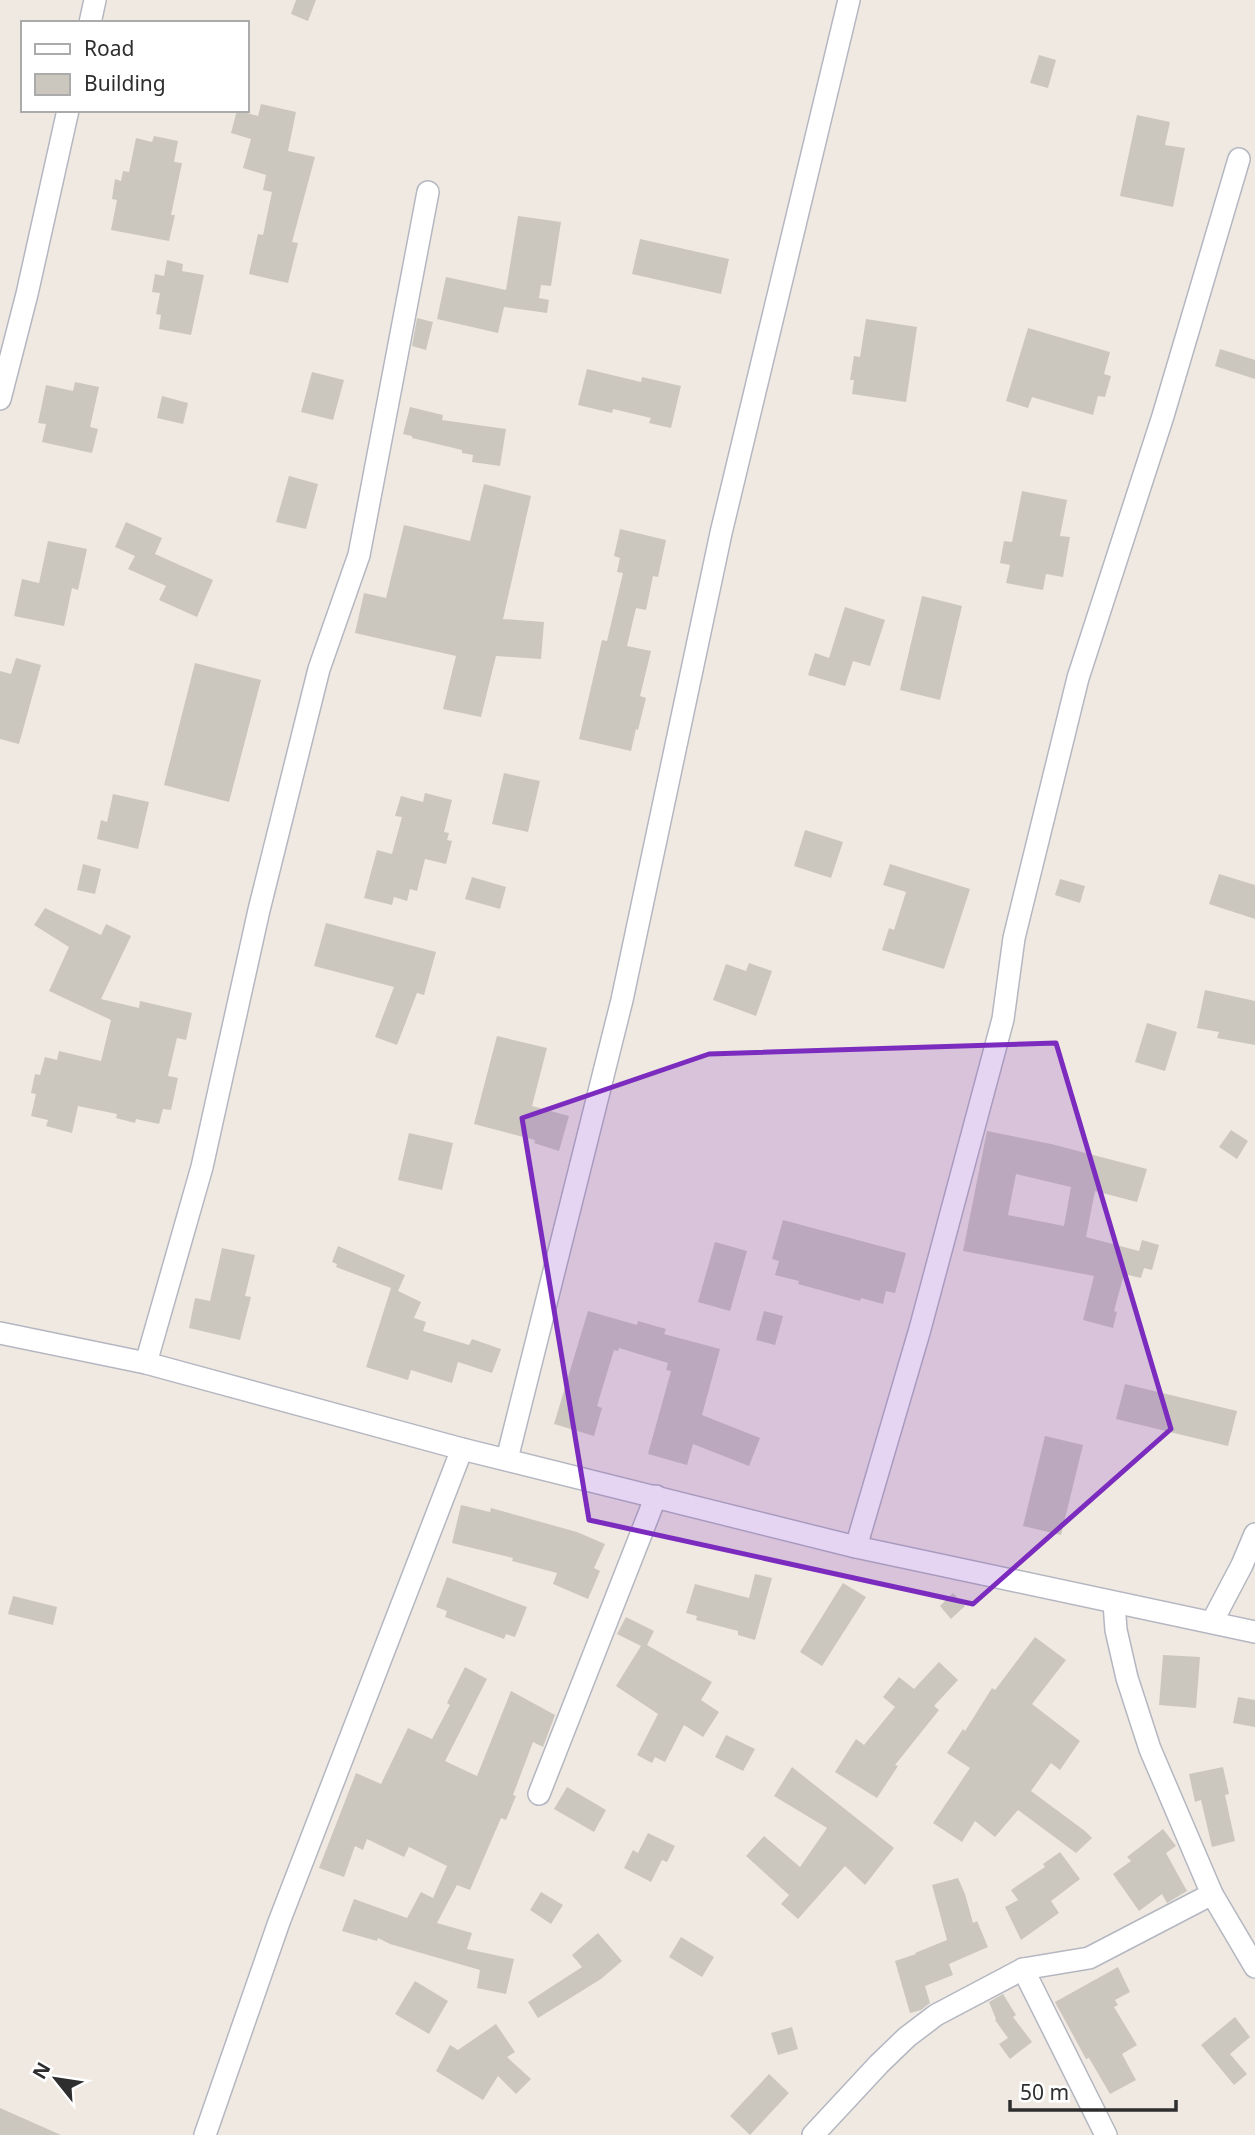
<svg xmlns="http://www.w3.org/2000/svg" width="1255" height="2135" font-family="'Noto Sans',sans-serif">
<style>
.building{fill:#cbc7bf;fill-rule:evenodd}
.lines{fill:none;stroke-linecap:round;stroke-linejoin:round}
.minor-casing{stroke:#b4b7c1;stroke-width:24}
.minor{stroke:#fff;stroke-width:21}
.marked{fill:#7b2cbf;fill-opacity:0.2;stroke:#7b2cbf;stroke-width:5;stroke-linejoin:round}
</style>
<rect width="100%" height="100%" fill="#efe9e1"/>
<g class="building">
<path d="M296,0h20l-8,21 -17,-7z"/>
<path d="M1039,55l17,5 -8,28 -18,-5z"/>
<path d="M261,104l35,8 -8,39 27,6 -23,85 6,1 -10,40 -39,-9 9,-40 5,1 9,-43 -9,-2 3,-15 -23,-7 8,-29 -20,-6 6,-23 21,6z"/>
<path d="M1137,115l33,7 -5,23 20,3 -12,59 -53,-11z"/>
<path d="M154,136l24,5 -4,21 8,1 -11,52h4l-6,26 -58,-11 6,-30 -5,-1 3,-20 6,2 2,-10 6,1 7,-34 16,4z"/>
<path d="M518,216l43,6 -10,64 -10,-1 -2,13 10,2 -2,13 -43,-6 -6,26 -61,-14 9,-42 60,13z"/>
<path d="M640,239l89,20 -8,35 -89,-20z"/>
<path d="M167,260l16,4 -1,7 22,4 -13,60 -32,-6 2,-14 -5,-1 4,-21 -8,-1 3,-18 9,2z"/>
<path d="M417,318l16,4 -7,28 -14,-4z"/>
<path d="M866,319l51,8 -11,75 -54,-8 2,-14h-4l4,-24 6,1z"/>
<path d="M1028,328l82,24 -6,22 7,2 -6,21 -7,-1 -5,19 -61,-18 -4,11 -22,-7z"/>
<path d="M1220,349l35,11v19l-40,-13z"/>
<path d="M587,369l54,13 1,-5 39,9 -10,42 -22,-5 2,-5 -38,-9 -1,4 -34,-8z"/>
<path d="M312,372l32,8 -11,40 -32,-8z"/>
<path d="M75,382l24,5 -9,40 8,2 -6,24 -50,-11 4,-18 -8,-1 8,-38 27,6z"/>
<path d="M162,396l26,7 -5,21 -26,-6z"/>
<path d="M410,407l33,8 -1,5 64,9 -6,37 -28,-4 1,-7 -11,-2v-3l-50,-12v-2l-9,-2z"/>
<path d="M289,476l29,8 -12,45 -30,-7z"/>
<path d="M484,484l47,12 -28,123 41,3 -3,37 -45,-3 -15,61 -38,-8 13,-53 -101,-23 9,-40 22,5 18,-73 66,16z"/>
<path d="M1022,491l45,9 -7,36 10,1 -7,40 -17,-3 -3,16 -37,-7 4,-18 -10,-2 4,-22 8,1z"/>
<path d="M126,522l36,16 -7,16 58,26 -16,37 -38,-17 7,-14 -38,-17 7,-13 -20,-9z"/>
<path d="M620,529l46,11 -8,37 -5,-1 -7,34 -10,-2 -9,38 24,5 -11,45 6,2 -8,32 -2,-1 -5,22 -52,-12 23,-99 5,1 16,-68 -6,-1 3,-14 -6,-2z"/>
<path d="M48,541l39,8 -9,41 -6,-2 -8,38 -50,-10 8,-37 17,4z"/>
<path d="M922,596l40,10 -22,94 -40,-10z"/>
<path d="M845,607l40,13 -15,46 -17,-5 -8,25 -37,-11 7,-22 14,5z"/>
<path d="M16,658l25,7 -22,79 -19,-5v-68l11,3z"/>
<path d="M195,663l66,17 -32,122 -65,-17z"/>
<path d="M504,773l36,8 -12,51 -36,-8z"/>
<path d="M425,793l27,7 -8,32 5,1 -2,7 5,1 -6,23 -21,-5 -8,32 -7,-2 -3,12 -13,-4 -2,8 -28,-7 13,-48 15,4 10,-37 -7,-1 6,-20 22,6z"/>
<path d="M113,794l36,8 -11,47 -41,-10 4,-19 6,2z"/>
<path d="M805,830l38,12 -12,36 -37,-12z"/>
<path d="M83,864l18,5 -6,25 -18,-4z"/>
<path d="M890,864l80,25 -26,80 -62,-19 7,-22 5,2 12,-38 -23,-7z"/>
<path d="M1219,874l36,11v34l-46,-15z"/>
<path d="M472,877l34,10 -6,22 -35,-10z"/>
<path d="M1060,879l25,7 -5,17 -25,-8z"/>
<path d="M45,908l56,27 5,-11 25,12 -30,63 38,9 1,-7 52,12 -6,27 -9,-2 -9,38 10,2 -7,32 -8,-1 -4,15 -23,-5 -1,4 -19,-5 1,-4 -39,-8 -6,27 -26,-7 2,-6 -17,-4 5,-22 -5,-1 4,-19 5,1 5,-18 12,3 2,-9 42,10 10,-41 -62,-29 20,-44 -35,-22z"/>
<path d="M326,923l110,29 -12,43 -7,-2 -20,52 -22,-8 19,-50 -80,-21z"/>
<path d="M749,963l23,8 -16,45 -43,-16 13,-36 20,7z"/>
<path d="M1205,990l50,11v44l-38,-7 2,-6 -22,-4z"/>
<path d="M1147,1023l30,9 -12,39 -30,-9z"/>
<path d="M497,1036l50,12 -15,58 37,10 -10,35 -25,-8 1,-3 -61,-16z"/>
<path d="M1231,1130l17,11 -11,18 -18,-12z"/>
<path d="M987,1131l64,13 96,25 -10,33 -42,-11 -9,46 53,14 3,-11 17,5 -7,25 -8,-2 -3,10 -17,-4 -10,37 3,1 -4,16 -30,-8 11,-44 -131,-25zM1016,1174l55,13 -7,39 -56,-11z"/>
<path d="M409,1133l44,10 -11,47 -44,-10z"/>
<path d="M783,1220l123,33 -11,40 -9,-2 -3,13 -22,-6 -1,3 -62,-17 1,-3 -24,-6 4,-14 -7,-2z"/>
<path d="M715,1242l32,9 -17,60 -32,-9z"/>
<path d="M338,1246l67,29 -7,16 23,11 -7,16 12,4 -3,9 46,14 3,-6 29,10 -9,24 -34,-11 -6,21 -41,-13 -3,10 -42,-13 25,-79 -55,-21 1,-3 -5,-2z"/>
<path d="M222,1248l33,7 -10,41 6,1 -11,43 -51,-12 6,-30 15,3z"/>
<path d="M588,1311l49,14 1,-4 28,8 -2,5 56,15 -18,66 58,23 -11,28 -56,-22 -6,21 -39,-11 23,-83 -5,-1 2,-7 -49,-15 -1,3 -4,-1 -17,56 5,2 -8,28 -40,-12z"/>
<path d="M764,1311l19,5 -8,29 -19,-5z"/>
<path d="M1125,1384l112,27 -9,35 -112,-27z"/>
<path d="M1045,1436l38,9 -22,90 -38,-9z"/>
<path d="M461,1505l29,7 1,-4 86,24 28,12 -11,24 6,3 -12,28 -35,-15 4,-11 -45,-12 1,-3 -61,-15z"/>
<path d="M755,1574l17,4 -17,62 -17,-5v-4l-42,-11 1,-4 -11,-3 9,-29 54,14z"/>
<path d="M447,1577l80,30 -12,30 -9,-3 -2,5 -59,-22 2,-6 -11,-4z"/>
<path d="M843,1583l23,14 -44,69 -22,-14z"/>
<path d="M953,1593l12,13 -14,13 -11,-13z"/>
<path d="M13,1596l44,11 -4,18 -45,-11z"/>
<path d="M626,1617l28,14 -7,14 65,37 -11,18 18,12 -16,25 -19,-12 -19,37 -10,-5 -3,6 -15,-8 21,-41 -42,-28 25,-40 -24,-12z"/>
<path d="M1035,1637l31,23 -34,44 48,37 -20,29 -9,-7 -20,28 54,40 7,7 -16,15 -58,-43 -23,27 -20,-16 -13,21 -29,-19 37,-55 -23,-15 16,-24 2,2 27,-43 3,2z"/>
<path d="M1163,1655l37,2 -4,51 -37,-3z"/>
<path d="M939,1662l19,18 -24,26 5,4 -44,55 3,1 -21,32 -42,-26 21,-33 8,6 31,-38 -12,-10 16,-20 15,12z"/>
<path d="M465,1667l22,12 -42,82 32,15 34,-85 44,24 -12,32 -10,-5 -20,53 3,1 -10,24 -5,-2 -31,72 -13,-5 -20,38 35,10 -5,16 47,10 -8,35 -29,-6 3,-18 -90,-26 -12,-6 -1,3 -35,-10 12,-32 53,19 14,-26 12,6 14,-32 -38,-19 -5,10 -37,-18 -4,11 -8,-4 -11,31 -25,-9 37,-95 25,11 27,-56 24,11 18,-34 -3,-2z"/>
<path d="M1238,1697l17,3v27l-22,-4z"/>
<path d="M726,1735l29,14 -12,22 -28,-14z"/>
<path d="M792,1767l102,81 -29,37 -20,-19 -47,53 -17,-15 8,-9 -43,-39 18,-20 36,31 27,-39 -53,-32z"/>
<path d="M1223,1767l6,27 -4,1 10,46 -23,6 -11,-47 -6,2 -6,-28z"/>
<path d="M567,1787l39,23 -12,22 -40,-23z"/>
<path d="M1163,1829l13,17 -10,7 21,38 -20,12 -5,-9 -23,17 -26,-37 18,-13 -4,-4z"/>
<path d="M648,1833l27,13 -8,16 -5,-2 -11,22 -27,-14 9,-18 5,3z"/>
<path d="M1060,1852l20,27 -29,22 8,12 -38,27 -16,-33 13,-7 -7,-10 34,-23 -2,-3z"/>
<path d="M958,1878l7,16 8,29 4,-2 11,26 -39,17 4,11 -28,11 5,17 -9,7 -11,3 -15,-52 21,-7 -1,-1 32,-13 -15,-55z"/>
<path d="M541,1892l22,13 -12,19 -21,-14z"/>
<path d="M598,1933l24,28 -21,18 -63,39 -10,-16 54,-35 -10,-12z"/>
<path d="M681,1937l33,20 -12,20 -33,-20z"/>
<path d="M1118,1967l12,25 -15,8 3,5 -4,2 23,38 -15,9 14,26 -26,14 -21,-36 -3,1 -31,-57z"/>
<path d="M415,1981l33,20 -19,33 -34,-20z"/>
<path d="M1003,1994l13,21 -3,2 19,25 -22,17 -11,-15 9,-6 -13,-18 1,-1 -7,-17z"/>
<path d="M1235,2017l15,20 -20,17 17,20 -13,11 -33,-40z"/>
<path d="M496,2024l19,28 -8,5 24,22 -15,15 -18,-18 -15,24 -47,-29 14,-26 8,5z"/>
<path d="M792,2027l6,22 -20,6 -7,-22z"/>
<path d="M769,2074l20,19 -39,42 -20,-19z"/>
<path d="M0,2108l61,27h-61z"/>
</g>
<g class="lines">
<defs>
<g id="minor">
<path d="M90,23l5,-23"/>
<path d="M0,399l27,-105 41,-184"/>
<path d="M0,1333l146,30 316,86 394,98 399,85"/>
<path d="M146,1363l56,-196 57,-257 60,-241 40,-114 69,-363"/>
<path d="M507,1459l115,-459 99,-467 128,-533"/>
<path d="M856,1547l64,-218 83,-310 11,-81 64,-260 85,-262 76,-257"/>
<path d="M1114,1603l2,27 11,48 23,71 62,145 43,73"/>
<path d="M1212,1622l30,-57 13,-31"/>
<path d="M539,1794l117,-298"/>
<path d="M1023,1969l83,166"/>
<path d="M205,2135l74,-213 183,-473"/>
<path d="M813,2135l66,-71 28,-27 29,-22 87,-46 66,-11 123,-64"/>
</g>
</defs>
<use href="#minor" class="minor-casing"/>
<use href="#minor" class="minor"/>
</g>
<path class="marked" d="M1056,1043l115,386 -198,175 -384,-84 -67,-402 187,-64z"/>
<rect x="21" y="21" width="228" height="91" fill="#ffffff" stroke="#ababab" stroke-width="2"/>
<rect x="35" y="44" width="35" height="10" fill="#ffffff" stroke="#ababab" stroke-width="2"/>
<text x="84" y="56" font-size="21" fill="#2e2e2e">Road</text>
<rect x="35" y="74" width="35" height="21" fill="#cbc7bf" stroke="#ababab" stroke-width="2"/>
<text x="84" y="91" font-size="21" fill="#2e2e2e">Building</text>
<g transform="translate(56 2079) rotate(300)" stroke="#ffffff" stroke-width="5" paint-order="stroke">
<path d="M0-5L12 26L0 18L-12 26Z" fill="#2e2e2e"/>
<text y="-10" font-size="19" font-weight="bold" text-anchor="middle" fill="#2e2e2e">N</text>
</g>
<path d="M1010 2100v10h166v-10" fill="none" stroke="#2e2e2e" stroke-width="3.5"/>
<text x="1020" y="2100" font-size="21" fill="#2e2e2e" stroke="#ffffff" stroke-width="5" paint-order="stroke">50 m</text>
</svg>
